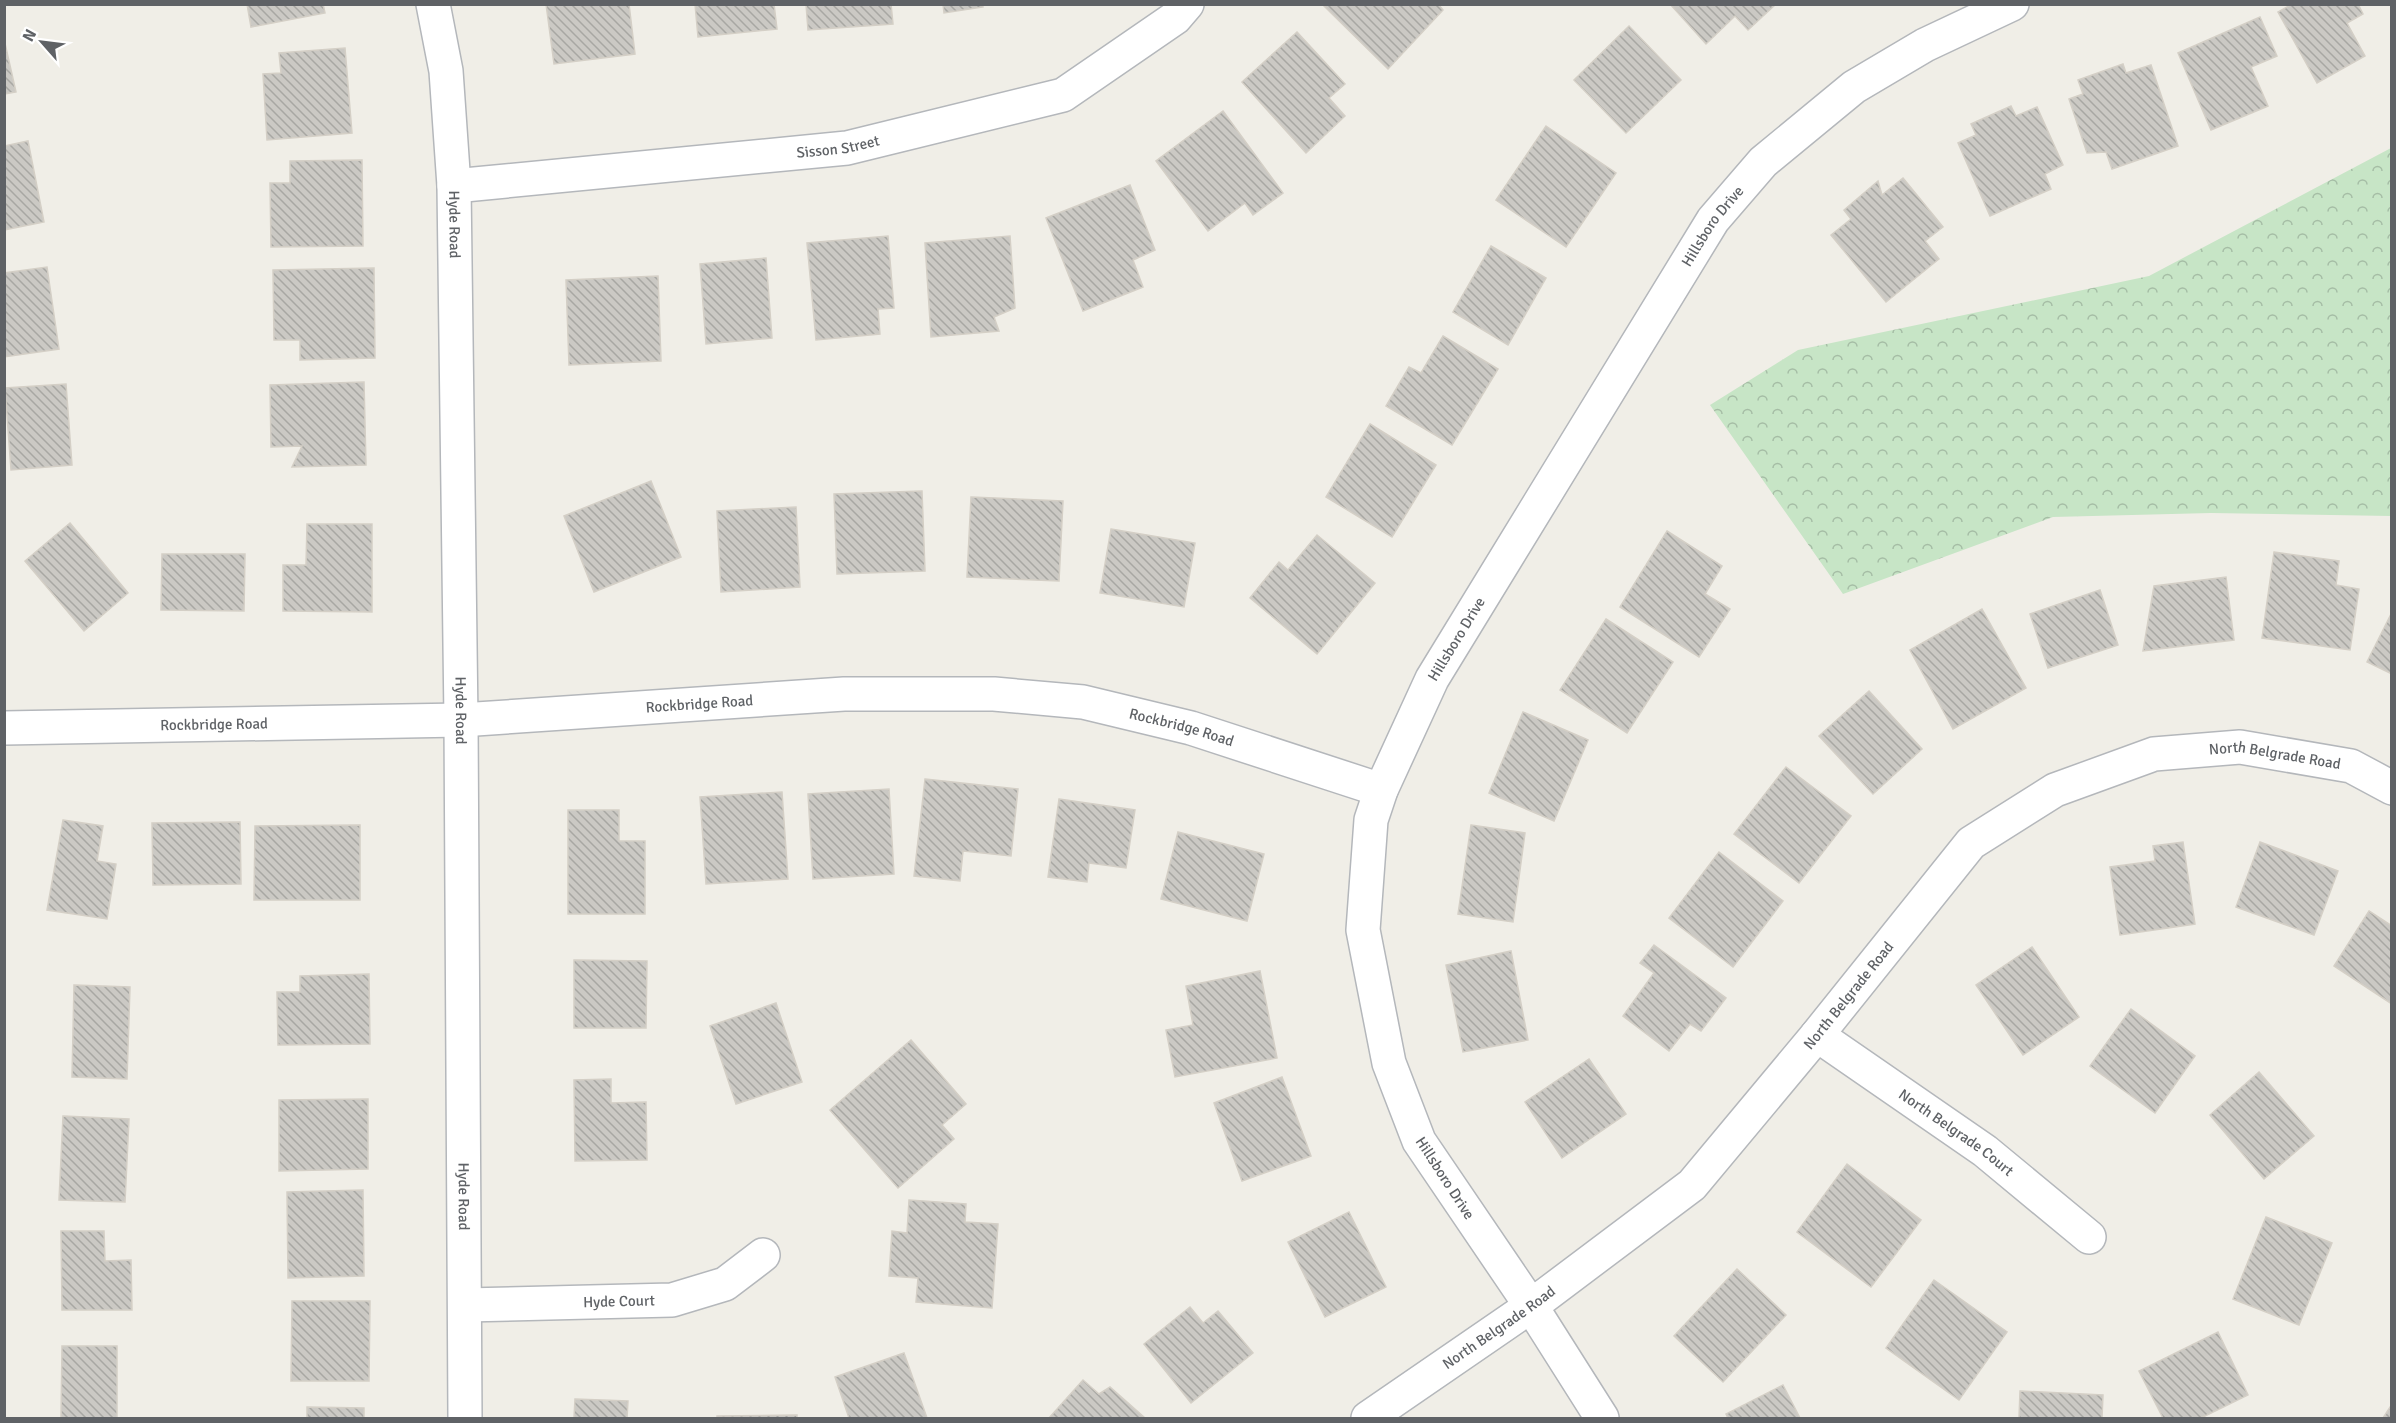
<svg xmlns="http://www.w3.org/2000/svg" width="2396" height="1423" font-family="Signika,sans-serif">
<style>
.forest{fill:url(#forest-crowns)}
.building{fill:url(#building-back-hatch);stroke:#d4cfc6;stroke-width:1.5}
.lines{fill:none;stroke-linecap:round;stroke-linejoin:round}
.street-casing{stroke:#b4b7bb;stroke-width:36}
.street{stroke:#fff;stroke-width:33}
.labels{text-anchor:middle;stroke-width:4.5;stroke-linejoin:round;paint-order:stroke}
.street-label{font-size:15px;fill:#5f6266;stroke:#fff}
</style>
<defs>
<pattern id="forest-crowns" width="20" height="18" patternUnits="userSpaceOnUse" patternTransform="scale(1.5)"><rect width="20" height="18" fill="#c7e5c6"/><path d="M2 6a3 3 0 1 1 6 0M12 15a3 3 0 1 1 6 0" fill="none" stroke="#a5bda5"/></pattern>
<pattern id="building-back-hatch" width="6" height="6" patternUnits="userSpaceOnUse" patternTransform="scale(1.5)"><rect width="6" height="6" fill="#cbc9c4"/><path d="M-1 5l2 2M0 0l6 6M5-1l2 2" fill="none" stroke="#a8a7a3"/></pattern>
</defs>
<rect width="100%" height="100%" fill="#f0eee7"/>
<path class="forest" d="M2391,148v368l-180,-3 -158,4 -210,77 -133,-189 88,-55 351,-74z"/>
<g class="building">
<path d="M247,4h76l2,9 -74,14z"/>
<path d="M546,4h83l6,50 -81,10z"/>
<path d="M695,4h79l3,25 -79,8z"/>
<path d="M806,4h85l2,20 -85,6z"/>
<path d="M943,4h39l1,3 -39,6z"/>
<path d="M1322,4h116l5,6 -55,59z"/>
<path d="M1670,4h106l-28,26 -13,-14 -29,28z"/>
<path d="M2292,4h66l5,10 -16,9 18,33 -48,27 -39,-71z"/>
<path d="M2260,17l17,39 -26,11 17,39 -57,24 -33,-77z"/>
<path d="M1629,26l52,54 -55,53 -52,-53z"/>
<path d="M1297,32l48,52 -16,14 16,18 -39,37 -64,-71z"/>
<path d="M4,39l12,53 -12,2z"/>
<path d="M345,48l7,85 -85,7 -4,-66 18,-1 -2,-20z"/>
<path d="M2123,64l3,9 25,-8 27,81 -66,23 -6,-17 -19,1 -18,-54 14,-5 -5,-14z"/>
<path d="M2011,106l5,10 21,-9 26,58 -18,9 6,15 -61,27 -32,-73 18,-8 -5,-11z"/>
<path d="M1223,111l60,82 -30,22 -8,-12 -37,28 -52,-70z"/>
<path d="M1546,126l70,47 -50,74 -70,-47z"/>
<path d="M28,141l16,81 -40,8v-84z"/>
<path d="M362,160l1,86 -92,1 -1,-64h20v-22z"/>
<path d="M1903,178l40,49 -18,14 14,18 -53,43 -55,-67 20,-16 -7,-9 34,-29 4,14z"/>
<path d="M1130,185l25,65 -22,10 10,27 -60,24 -37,-93z"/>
<path d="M888,236l6,72 -16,1 2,25 -64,6 -9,-97z"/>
<path d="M1010,236l5,72 -21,9 5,14 -68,6 -6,-94z"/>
<path d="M1491,246l55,32 -38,67 -55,-33z"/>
<path d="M766,258l6,80 -66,6 -6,-80z"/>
<path d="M47,267l12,82 -55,8v-84z"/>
<path d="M374,268l1,90 -75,2v-20h-26l-1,-70z"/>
<path d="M658,276l3,85 -92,4 -3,-85z"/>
<path d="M1443,336l55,33 -46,76 -66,-39 23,-39 12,6z"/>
<path d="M364,382l2,83 -74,2 10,-21 -31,1 -1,-62z"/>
<path d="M66,384l6,81 -61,5 -6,-82z"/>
<path d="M1370,424l66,41 -44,72 -66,-40z"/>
<path d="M651,481l30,76 -87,35 -30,-76z"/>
<path d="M922,491l3,80 -88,3 -3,-80z"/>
<path d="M971,497l92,4 -4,80 -92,-4z"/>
<path d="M796,507l4,80 -79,5 -4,-81z"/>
<path d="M70,523l58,70 -44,38 -59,-70z"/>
<path d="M307,524h65v88l-89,-1v-46h23z"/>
<path d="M1111,529l84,14 -11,64 -84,-14z"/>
<path d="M1667,531l55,35 -17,28 25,15 -31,48 -79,-50z"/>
<path d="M1317,535l58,48 -58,71 -67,-56 29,-36 9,8z"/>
<path d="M2274,552l65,9 -3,24 23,4 -9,61 -88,-12z"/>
<path d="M162,554h83l-1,57 -83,-1z"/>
<path d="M2226,577l8,63 -91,11 11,-65z"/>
<path d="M2100,590l18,55 -70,23 -18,-54z"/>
<path d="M1982,609l44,79 -73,41 -43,-79z"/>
<path d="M2392,612v62l-25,-12z"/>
<path d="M1606,619l67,43 -46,71 -67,-43z"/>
<path d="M1869,691l53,58 -49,45 -54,-58z"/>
<path d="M1523,712l65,28 -34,81 -65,-28z"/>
<path d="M1786,767l65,49 -52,67 -65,-49z"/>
<path d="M925,779l93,10 -7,67 -48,-5 -3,30 -46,-5z"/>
<path d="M889,789l5,85 -81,5 -5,-85z"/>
<path d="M782,792l6,87 -82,5 -6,-87z"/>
<path d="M1059,799l76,11 -9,58 -37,-5 -2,19 -39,-5z"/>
<path d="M568,810h51v31h26v73h-77z"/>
<path d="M63,820l40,6 -6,35 19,3 -9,55 -60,-9z"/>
<path d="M240,822l1,62 -88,1 -1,-62z"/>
<path d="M360,825v75h-106l1,-74z"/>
<path d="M1471,825l54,8 -12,89 -55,-8z"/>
<path d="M1178,832l86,22 -17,67 -86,-22z"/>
<path d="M2183,842l12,82 -75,11 -10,-68 45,-6 -2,-15z"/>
<path d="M2260,842l78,29 -24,64 -78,-28z"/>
<path d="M1719,852l64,49 -50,66 -64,-49z"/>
<path d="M2369,911l23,15v78l-58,-38z"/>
<path d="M1654,945l72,53 -25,33 -11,-7 -21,27 -46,-35 31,-43 -14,-10z"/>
<path d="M2032,947l47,70 -56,38 -47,-70z"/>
<path d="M1511,951l17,89 -65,12 -17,-87z"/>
<path d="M574,960l73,1 -1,67h-72z"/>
<path d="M1260,971l17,87 -102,19 -9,-47 27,-5 -7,-39z"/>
<path d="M369,974l1,70 -92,1 -1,-53h23v-16z"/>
<path d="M74,985l56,2 -3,92 -55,-2z"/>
<path d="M776,1003l26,79 -66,22 -26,-78z"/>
<path d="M2131,1009l64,47 -40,57 -65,-47z"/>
<path d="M911,1040l55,64 -24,21 12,14 -56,49 -68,-78z"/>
<path d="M1589,1059l37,55 -64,44 -37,-56z"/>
<path d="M2259,1072l55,64 -50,43 -54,-64z"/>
<path d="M1282,1077l29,79 -69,25 -28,-78z"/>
<path d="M611,1079v24l35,-1 1,58 -72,1 -1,-81z"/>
<path d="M368,1099v70l-89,2v-71z"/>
<path d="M63,1116l66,3 -4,83 -66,-2z"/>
<path d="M1847,1164l74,56 -50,67 -74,-55z"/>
<path d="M363,1190l1,86 -76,2 -1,-86z"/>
<path d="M909,1200l57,4 -1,18 33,2 -6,84 -76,-6 2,-24 -29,-2 3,-45 15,2z"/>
<path d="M1349,1212l37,75 -61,30 -37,-75z"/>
<path d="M2266,1217l66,26 -33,82 -66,-26z"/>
<path d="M61,1231h43l1,30 26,-1 1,50h-70z"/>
<path d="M1737,1269l49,46 -63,67 -49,-46z"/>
<path d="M1934,1280l73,52 -48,68 -73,-52z"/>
<path d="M292,1301h78l-1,80h-78z"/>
<path d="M1190,1307l13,16 15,-12 35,42 -62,50 -47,-59z"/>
<path d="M2218,1332l30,63 -47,23h-38l-24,-47z"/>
<path d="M62,1346h55v72h-56z"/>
<path d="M904,1353l23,65h-78l-14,-41z"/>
<path d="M1083,1380l16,14 11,-7 35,31h-96z"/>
<path d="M1783,1385l17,33h-72l-2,-4z"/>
<path d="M2020,1391l83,4 -1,23h-83z"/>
<path d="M575,1399l53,2 -1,17h-53z"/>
<path d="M2392,1404v14h-9z"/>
<path d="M307,1407l57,1v10h-57z"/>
<path d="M797,1415v3h-80v-2z"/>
</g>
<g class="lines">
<defs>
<g id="street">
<path id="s1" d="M433,4l13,67 8,115 7,534 4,698"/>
<path id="s2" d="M454,186l393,-38 216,-53 112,-77 12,-14"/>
<path id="s3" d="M4,728l457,-8 383,-26h150l89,8 108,26 190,62"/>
<path id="s4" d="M1817,1035l168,116 104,86"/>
<path id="s5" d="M465,1305l207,-5 53,-16 38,-29"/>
<path id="s6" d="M1368,1418l163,-112 161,-121 125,-150 154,-192 84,-53 99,-36 86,-7 111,19 41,22"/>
<path id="s7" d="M1602,1418l-71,-112 -112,-165 -30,-78 -26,-133 8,-110 10,-30 51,-111 281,-459 50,-58 91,-75 71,-42 87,-41"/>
</g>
</defs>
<use href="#street" class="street-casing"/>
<use href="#street" class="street"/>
</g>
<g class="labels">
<g class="street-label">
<text dy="5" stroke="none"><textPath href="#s2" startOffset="386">Sisson Street</textPath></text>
<text dy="5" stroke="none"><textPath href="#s1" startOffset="222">Hyde Road</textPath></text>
<text dy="5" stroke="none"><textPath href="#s7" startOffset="1348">Hillsboro Drive</textPath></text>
<text dy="5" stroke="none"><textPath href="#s7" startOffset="862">Hillsboro Drive</textPath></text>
<text dy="5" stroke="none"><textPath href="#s3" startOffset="696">Rockbridge Road</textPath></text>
<text dy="5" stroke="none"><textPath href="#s1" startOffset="708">Hyde Road</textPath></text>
<text dy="5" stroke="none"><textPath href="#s3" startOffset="210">Rockbridge Road</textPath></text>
<text dy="5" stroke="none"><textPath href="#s3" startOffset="1182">Rockbridge Road</textPath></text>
<text dy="5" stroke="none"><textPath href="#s6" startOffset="1167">North Belgrade Road</textPath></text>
<text dy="5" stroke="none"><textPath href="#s6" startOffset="645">North Belgrade Road</textPath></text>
<text dy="5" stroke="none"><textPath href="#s4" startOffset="170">North Belgrade Court</textPath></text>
<text transform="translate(1445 1178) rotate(57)" y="5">Hillsboro Drive</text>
<text dy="5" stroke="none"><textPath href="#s1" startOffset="1194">Hyde Road</textPath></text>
<text dy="5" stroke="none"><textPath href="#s5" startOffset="154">Hyde Court</textPath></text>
<text dy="5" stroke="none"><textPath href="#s6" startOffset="159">North Belgrade Road</textPath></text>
</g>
</g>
<rect width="2396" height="1423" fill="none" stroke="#5f6266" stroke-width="12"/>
<g transform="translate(42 42) rotate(298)" stroke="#ffffff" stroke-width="4.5" paint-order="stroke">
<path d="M0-4.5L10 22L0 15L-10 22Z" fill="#5f6266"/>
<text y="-9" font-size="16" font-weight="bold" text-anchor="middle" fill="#5f6266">N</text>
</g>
</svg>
